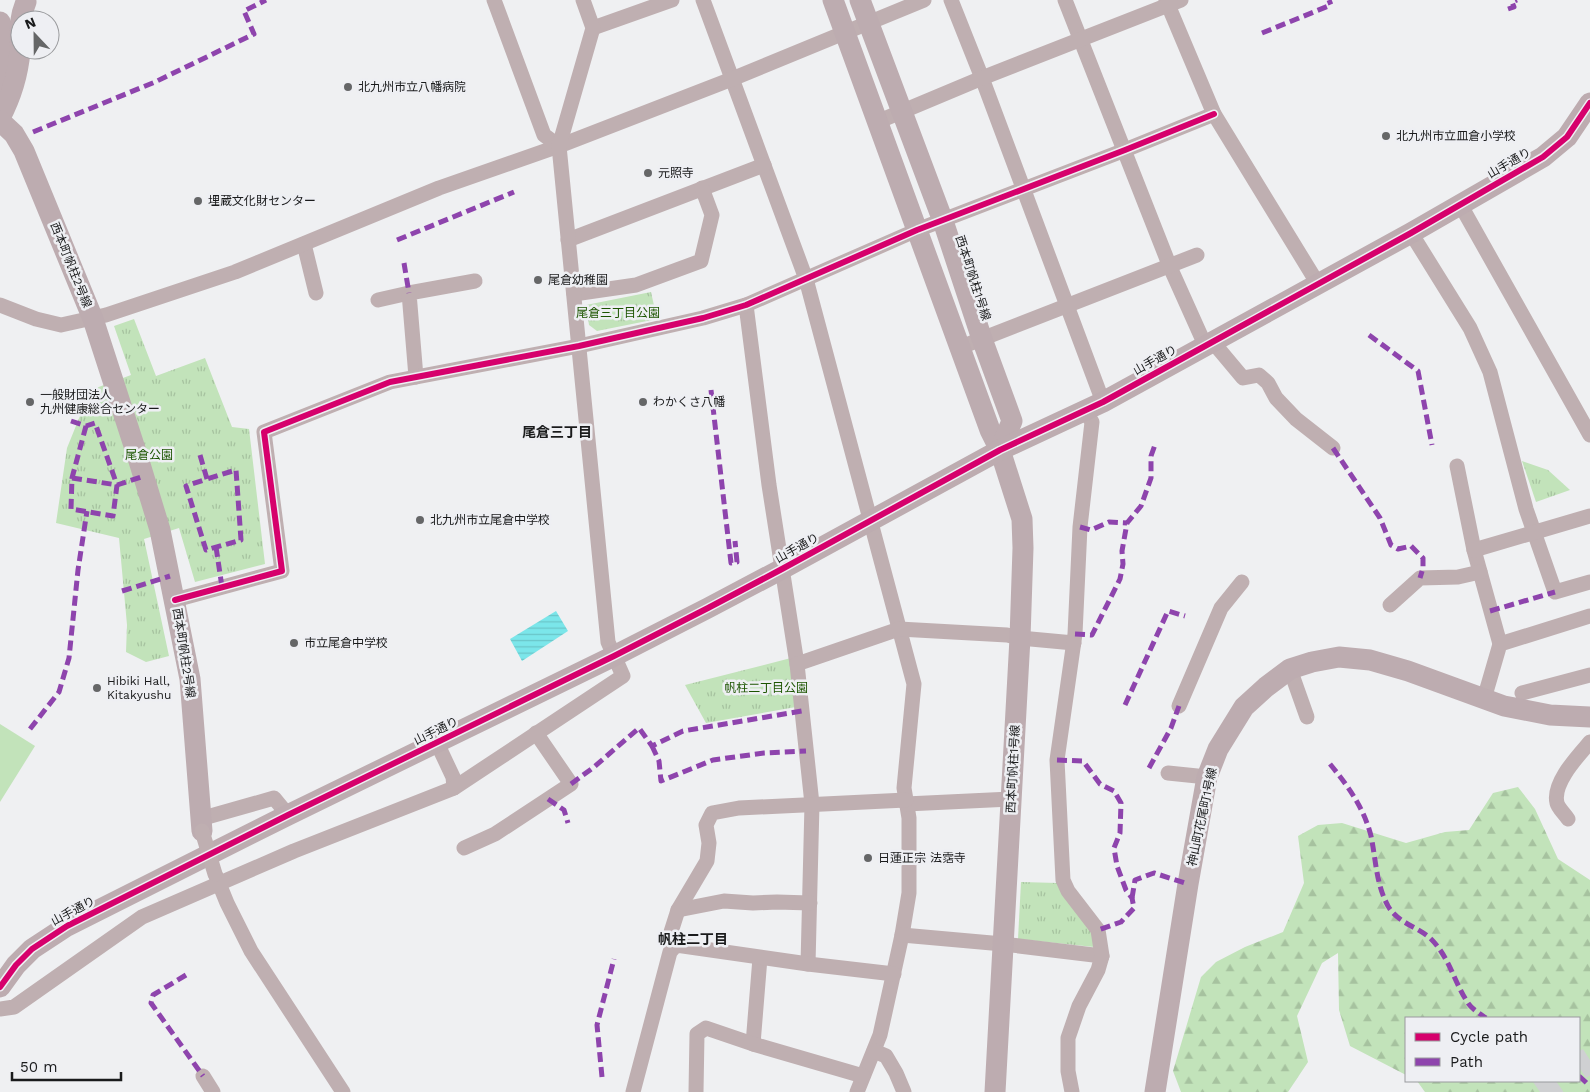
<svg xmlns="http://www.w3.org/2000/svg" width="1590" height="1092" font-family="'Work Sans','Noto Sans JP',sans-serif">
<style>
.grass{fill:#c2e3ba}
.forest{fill:url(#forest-firs)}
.park{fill:url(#park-tufts)}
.water{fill:url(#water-rules)}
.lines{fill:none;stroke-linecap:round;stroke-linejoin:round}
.highway-tunnel{stroke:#cfd0d2;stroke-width:26;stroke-dasharray:26 13;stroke-linecap:butt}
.street{stroke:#bfafb1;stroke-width:15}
.secondary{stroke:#bdacb0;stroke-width:21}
.street-bridge{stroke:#bfafb1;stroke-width:15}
.quiet{stroke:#8e44ad;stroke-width:5;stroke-dasharray:10 5;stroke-linecap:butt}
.cycleway-casing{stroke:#eeeff3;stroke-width:9}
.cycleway{stroke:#d6006c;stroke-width:6}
.poi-dot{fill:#656667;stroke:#eeeff3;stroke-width:2}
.labels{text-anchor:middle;stroke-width:5;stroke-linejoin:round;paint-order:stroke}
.poi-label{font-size:12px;fill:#1a1b1c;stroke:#eeeff3;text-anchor:start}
.street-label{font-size:12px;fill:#1a1b1c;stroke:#eeeff3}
.park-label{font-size:12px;fill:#1c5501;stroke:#eeeff3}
.neighbourhood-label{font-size:14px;font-weight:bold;fill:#1a1b1c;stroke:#eeeff3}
</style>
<defs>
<pattern id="forest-firs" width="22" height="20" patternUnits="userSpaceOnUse" patternTransform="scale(1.25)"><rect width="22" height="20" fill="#c2e3ba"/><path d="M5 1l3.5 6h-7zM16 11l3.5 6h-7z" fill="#a6c29f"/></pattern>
<pattern id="park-tufts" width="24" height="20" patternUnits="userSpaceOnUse" patternTransform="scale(1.25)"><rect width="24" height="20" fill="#c2e3ba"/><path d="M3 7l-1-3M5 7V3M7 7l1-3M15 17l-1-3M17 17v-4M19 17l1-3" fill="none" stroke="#a6c29f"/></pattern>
<pattern id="water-rules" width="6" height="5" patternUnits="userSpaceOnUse" patternTransform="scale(1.25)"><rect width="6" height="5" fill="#7be6ea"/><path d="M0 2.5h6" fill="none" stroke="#6ac5c8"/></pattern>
</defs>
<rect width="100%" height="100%" fill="#eff0f2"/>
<path class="grass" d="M0,724l35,22 -35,56z"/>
<path class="forest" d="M1518,787l17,22 23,50 32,21v212h-165l-8,-11h162v-63h-173v57l-56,-29 -11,-36 -1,-57 -16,10 -25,53 11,46 -20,30h-107l-8,-21 28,-94 15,-15 29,-15 38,-15 21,-49 -6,-47 20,-11 24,-2 64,20 39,-11 24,-2 24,-37z"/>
<g class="park">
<path d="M651,292l6,27 -60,12 -8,-6 -3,-20z"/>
<path d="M134,319l22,57 49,-18 27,69 17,2 16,135 -70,18 -16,-54 -35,11 25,117 -23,6 -20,-10 1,-27 -8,-87 -63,-15 11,-75 17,-42 12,-18 35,-13 -17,-49z"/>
<path d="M1522,461l26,9 22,20 -34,12z"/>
<path d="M791,658l5,49 -90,16 -21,-38z"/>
<path d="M1021,882l37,1 35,48 1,16 -76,-8z"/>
</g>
<path class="water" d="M556,611l12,20 -46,30 -12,-22z"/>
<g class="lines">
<g class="highway-tunnel">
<path d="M1579,1067l11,-7"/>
<path d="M1540,1092l16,-11"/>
</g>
<g class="street">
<path d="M494,0l50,135 15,11"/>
<path d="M703,0l103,279 108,405 -10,104 5,30v75l-7,42 -22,100 -23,57"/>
<path d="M951,0l31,78 121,324"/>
<path d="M1065,0l105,267 35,78"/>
<path d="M1166,0l48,114 104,170"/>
<path d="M593,28l79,-28"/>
<path d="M877,122l105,-44 199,-78"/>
<path d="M1460,204l130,231"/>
<path d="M1411,233l59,95 20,44 36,137 29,83 35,-10"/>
<path d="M568,240l196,-75"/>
<path d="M304,244l12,49"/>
<path d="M574,294l62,-9 65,-24 11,-46 -10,-27"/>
<path d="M378,300l31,-7"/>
<path d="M0,305l36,14 25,6 45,-10 129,-43 204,-84 120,-42 173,-67 192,-79"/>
<path d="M746,305l23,180 28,179 15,140 -4,160"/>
<path d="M1212,341l31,37 16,-3 9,8 8,15 20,21 37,29"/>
<path d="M961,347l236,-92"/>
<path d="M416,377l-7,-84 66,-12"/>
<path d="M1457,466l17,84 26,94"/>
<path d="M1474,550l116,-34"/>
<path d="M175,600l107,-29 -18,-139 126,-50 189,-36 124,-28 43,-13 171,-75 208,-80 89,-36"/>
<path d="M1390,605l30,-27 38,-1 22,-5"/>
<path d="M797,664l102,-35 108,6 13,3 54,5"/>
<path d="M1290,669l17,48"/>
<path d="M1522,693l68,-18"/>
<path d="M1484,699l16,-55 90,-28"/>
<path d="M1179,706l42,-98 21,-26"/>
<path d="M437,743l16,34 1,11"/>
<path d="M1168,773l39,4"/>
<path d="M906,804l105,-5"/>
<path d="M200,819l74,-21 14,17"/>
<path d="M1568,819c-3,-5 -10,-11 -11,-16 -5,-20 21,-47 33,-61"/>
<path d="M464,848l31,-14 76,-50 -35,-51"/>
<path d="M216,876l11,27 24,48 92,141"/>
<path d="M678,910l46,-9 29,2 24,-1 33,1"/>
<path d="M902,935l101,9 99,12"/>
<path d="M676,945l-5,-13 7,-22 29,-49 2,-18 -3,-18 6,-12 27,-5 167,-8"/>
<path d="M0,1009l14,-2 128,-90 152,-66 160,-63 169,-112 -15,-34 -49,-496 34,-118 -10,-28"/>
<path d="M753,1044l7,-86"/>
<path d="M874,1051l12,5 10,17 8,19"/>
<path d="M203,1076l10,16"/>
<path d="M633,1092l37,-140 6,-7 132,19 86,10"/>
<path d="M696,1092l1,-58 9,-6 47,16 110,32"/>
<path d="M1072,1092l-4,-21v-33l11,-32 19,-36 4,-14 -4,-26 -30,-39 -5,-11 -6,-120 18,-126 5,-107 12,-105 -7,-11"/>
</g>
<g class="secondary">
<path d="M833,0l157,430 10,20 22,69 1,29 -3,90 -25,454"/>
<path d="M860,0l83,221 39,118 30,82 -12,29"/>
<path d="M0,22c8,16 4,46 2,64"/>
<path d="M0,118c11,-21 18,-43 20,-67 1,-19 -2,-30 6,-49"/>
<path d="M0,121l14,13 10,17 69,168 46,142 21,69 30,149 12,152"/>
<path d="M0,987l16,-22 16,-16 35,-23 221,-111 326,-159 94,-48 74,-39 218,-119 103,-48 308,-169 132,-76 24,-20 23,-34"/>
<path d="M1155,1092l33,-208 19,-107 11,-28 26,-42 22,-20 24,-18 22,-7 27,-5 31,3 38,11 96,35 46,9 40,2"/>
</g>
<path class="street-bridge" d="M202,831l13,43"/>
<g class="quiet">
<path d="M1508,9l6,-2 -2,-5 5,-2"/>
<path d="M1262,33l69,-28 -2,-5"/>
<path d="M33,132l122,-50 99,-48 -10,-23 22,-11"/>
<path d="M397,240l117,-48"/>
<path d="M404,263l5,30"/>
<path d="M1369,335l49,36 14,74"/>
<path d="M711,390l20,173 6,-1 -2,-21"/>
<path d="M71,421l15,5 9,-3 22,62 -4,31 -42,-7 1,-31 14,-52"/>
<path d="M1333,448l47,70 11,27 7,4 13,-3 12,12v10l-3,10"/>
<path d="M200,455l7,24 -21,7 20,64 35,-10 -5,-70 -29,9"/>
<path d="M72,478l45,7 27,-9"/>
<path d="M1080,527l11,3 18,-8 18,1"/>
<path d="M216,547l6,40"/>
<path d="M122,591l48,-15"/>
<path d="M1490,611l65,-19"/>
<path d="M1075,634l17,1 28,-56 3,-15 -1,-13 5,-28 14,-17 10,-28v-22l5,-14"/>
<path d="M1125,705l43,-94 17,5"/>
<path d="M30,729l29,-37 10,-34 9,-88 9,-59"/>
<path d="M652,746l7,15 2,20 52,-21 51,-7 42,-2"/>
<path d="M1057,760l26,1 17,23 14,7 7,12 -1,30 -6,15 3,18 9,24 6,8 2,10 -13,14 -23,8"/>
<path d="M1330,764c18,22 34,44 41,72 5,24 5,48 17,70 10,17 28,20 42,32 19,18 24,44 38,65 4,6 12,11 18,15"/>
<path d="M1149,768l22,-40 8,-22"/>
<path d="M571,784l23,-17 45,-39 13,18 31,-15 119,-20"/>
<path d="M548,799l16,11 4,13"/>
<path d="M1132,898l3,-18 19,-7 34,11"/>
<path d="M186,975l-33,20 -2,8 52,73"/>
<path d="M1579,1076l11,10"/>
<path d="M602,1077l-5,-52 17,-66"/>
</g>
<defs>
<g id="cycleway">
<path d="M175,600l107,-29 -18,-139 126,-50 189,-36 124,-28 43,-13 171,-75 208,-80 89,-36"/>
<path d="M0,987l16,-22 16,-16 35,-23 221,-111 326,-159 94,-48 74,-39 218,-119 103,-48 308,-169 132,-76 24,-20 23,-34"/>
</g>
</defs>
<use href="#cycleway" class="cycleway-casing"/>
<use href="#cycleway" class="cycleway"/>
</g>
<g class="poi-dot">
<circle cx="348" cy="87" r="5"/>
<circle cx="1386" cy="136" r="5"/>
<circle cx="648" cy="173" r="5"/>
<circle cx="198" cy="201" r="5"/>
<circle cx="538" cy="280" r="5"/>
<circle cx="30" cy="402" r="5"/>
<circle cx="643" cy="402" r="5"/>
<circle cx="420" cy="520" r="5"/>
<circle cx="294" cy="643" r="5"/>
<circle cx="97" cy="688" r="5"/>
<circle cx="868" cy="858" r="5"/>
</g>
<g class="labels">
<g class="poi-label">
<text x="358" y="91">北九州市立八幡病院</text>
<text x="1396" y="140">北九州市立皿倉小学校</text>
<text x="658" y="177">元照寺</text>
<text x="208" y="205">埋蔵文化財センター</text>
<text x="548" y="284">尾倉幼稚園</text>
<text x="40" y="399">一般財団法人<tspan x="40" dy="14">九州健康総合センター</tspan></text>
<text x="653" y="406">わかくさ八幡</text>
<text x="430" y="524">北九州市立尾倉中学校</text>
<text x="304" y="647">市立尾倉中学校</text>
<text x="107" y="685">Hibiki Hall,<tspan x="107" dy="14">Kitakyushu</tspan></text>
<text x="878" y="862">日蓮正宗 法霑寺</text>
</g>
<g class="street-label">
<text transform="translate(1509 163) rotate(-30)" y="4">山手通り</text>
<text transform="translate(71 265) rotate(68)" y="4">西本町帆柱2号線</text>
<text transform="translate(973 278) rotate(72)" y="4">西本町帆柱1号線</text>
<text transform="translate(1155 360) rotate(-29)" y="4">山手通り</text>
<text transform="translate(797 548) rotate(-29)" y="4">山手通り</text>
<text transform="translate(184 653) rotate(81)" y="4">西本町帆柱2号線</text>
<text transform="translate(436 731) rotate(-26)" y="4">山手通り</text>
<text transform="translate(1013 769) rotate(-87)" y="4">西本町帆柱1号線</text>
<text transform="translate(1202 817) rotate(-78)" y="4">神山町花尾町1号線</text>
<text transform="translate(73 911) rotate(-28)" y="4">山手通り</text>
</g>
<g class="park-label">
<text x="618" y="317">尾倉三丁目公園</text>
<text x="149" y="459">尾倉公園</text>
<text x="766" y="692">帆柱二丁目公園</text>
</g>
<g class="neighbourhood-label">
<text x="557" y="437">尾倉三丁目</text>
<text x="693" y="944">帆柱二丁目</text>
</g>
</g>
<rect x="1405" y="1017" width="175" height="65" fill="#eeeff3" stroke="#999a9d"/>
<rect x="1415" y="1033" width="25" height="8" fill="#d6006c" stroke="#999a9d"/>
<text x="1450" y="1042" font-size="15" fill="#1a1b1c">Cycle path</text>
<rect x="1415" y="1058" width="25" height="8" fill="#8e44ad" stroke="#999a9d"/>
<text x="1450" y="1067" font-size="15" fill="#1a1b1c">Path</text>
<g transform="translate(35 35) rotate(338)"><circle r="24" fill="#eeeff3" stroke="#999a9d"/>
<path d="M0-4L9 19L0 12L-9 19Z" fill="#656667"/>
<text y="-8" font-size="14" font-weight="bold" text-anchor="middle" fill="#1a1b1c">N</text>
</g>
<path d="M12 1072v8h109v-8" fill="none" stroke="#1a1b1c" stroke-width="2.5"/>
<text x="20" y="1072" font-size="15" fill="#1a1b1c" stroke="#eeeff3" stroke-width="4" paint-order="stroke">50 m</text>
</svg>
